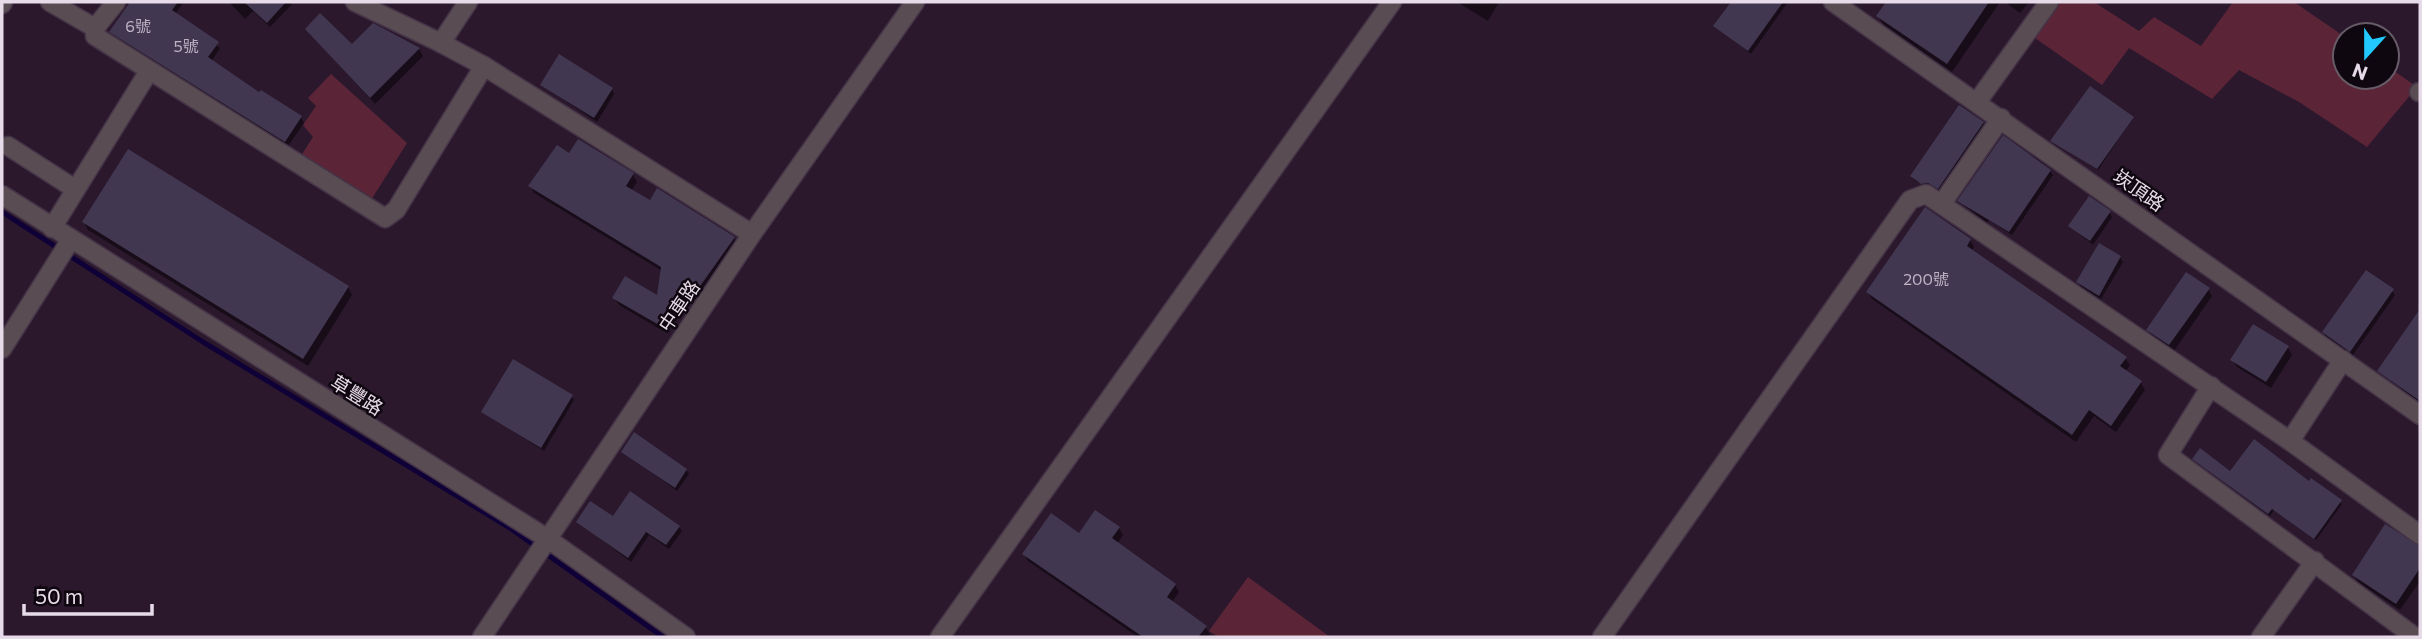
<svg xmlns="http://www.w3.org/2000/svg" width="2422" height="639" font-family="Commissioner,'Noto Sans TC',sans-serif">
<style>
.green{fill:#5c2537}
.shadow{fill:#0007}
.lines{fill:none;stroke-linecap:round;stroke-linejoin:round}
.stream{stroke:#0f0037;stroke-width:5}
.building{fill:#423751}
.minor-casing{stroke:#453347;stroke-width:21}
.minor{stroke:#594c53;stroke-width:18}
.labels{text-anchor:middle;stroke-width:5;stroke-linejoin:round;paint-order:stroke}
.number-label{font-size:16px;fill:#beb2c3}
.street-label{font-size:19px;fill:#e8dbe9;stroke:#0f0710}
</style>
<rect width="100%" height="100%" fill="#2b182d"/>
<g class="green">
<path d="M2060,2h34l45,29 15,-14 47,29 32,-44h61l51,35v40h42v-11l30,21 -50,60 -68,-45 -60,-32 -27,29 -83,-51 -27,37 -67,-47z"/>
<path d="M331,74l76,69 -36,57 -70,-44 12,-19 -10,-12 13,-19 -8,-8z"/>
<path d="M1248,577l82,60h-112l-9,-6z"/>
</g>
<g class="shadow">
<path d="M132,2h52l-9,12 45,34 -9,14 48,33 42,23 3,5 -16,23 -173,-109 -3,-5z"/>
<path d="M229,2h65l-24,25 -17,-16 -8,8z"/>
<path d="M1457,2h42l-11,19z"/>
<path d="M1732,2h56l-37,52 -35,-28z"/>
<path d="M1888,2h112l-48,70 -68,-47 -6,-9z"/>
<path d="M2005,2h24l-9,11z"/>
<path d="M373,25l46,24 4,7 -48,48 -68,-74 45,16z"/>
<path d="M542,85l70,4 2,5 -17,28z"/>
<path d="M2133,118l-35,52 -44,-27z"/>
<path d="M1983,123l3,5 -45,64 -26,-11 -3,-4z"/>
<path d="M570,156l63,19 4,7 -6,9 103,47 4,7 -40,57 -12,-8 -23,37 -44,-26 -5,-7h44l4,-27 -128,-78 -4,-7z"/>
<path d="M2050,171l3,4 -41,60 -23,-15 -2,3 -28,-22z"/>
<path d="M2110,213l2,4 -19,28 -23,-19z"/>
<path d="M84,222l264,65 4,8 -44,71 -220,-136z"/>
<path d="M1970,240l4,7 -3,4 154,107 5,7 -5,7 16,11 4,7 -29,42 -22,-16 -18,26 -204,-143 -4,-7z"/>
<path d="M2120,257l3,5 -22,37 -20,-12 -3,-5z"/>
<path d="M2208,289l4,7 -38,55 -22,-14 -4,-7z"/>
<path d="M2392,291l3,4 -42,60 -26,-18 -3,-4z"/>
<path d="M2420,313v91l-41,-33z"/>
<path d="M2288,348l4,7 -21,33 -34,-21 -5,-7z"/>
<path d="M571,396l3,4 -30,51 -61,-39z"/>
<path d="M624,452l62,18 3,4 -12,17z"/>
<path d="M2196,461l34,12 80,10 32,21 -26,36 -42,-30 -4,6z"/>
<path d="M613,519l66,8 3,4 -13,18 -20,-14 -18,27 -53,-40z"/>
<path d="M1119,528l4,7 -6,9 58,41 4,7 -8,11 34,24 5,7 -3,3h-69l-110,-76 -4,-7 56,-19z"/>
<path d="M2412,546l8,3v32l-20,29 -42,-28 -4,-7z"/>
</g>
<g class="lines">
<path class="stream" d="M2,212l201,130 307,186 153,109"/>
</g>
<g class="building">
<path d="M130,2h48l-6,8 47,32 -11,15 51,35 2,-2 41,26 -17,26 -176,-110z"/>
<path d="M244,2h42l-19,21z"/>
<path d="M1731,2h52l-35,49 -35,-25z"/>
<path d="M1886,2h103l-42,62 -71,-48z"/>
<path d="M320,13l32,31 21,-21 47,25 -50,50 -65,-69z"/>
<path d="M559,54l54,34 -19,30 -54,-33z"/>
<path d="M2090,86l44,31 -37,52 -47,-28z"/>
<path d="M1959,105l25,17 -46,67 -10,-6 -7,1 -11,-8z"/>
<path d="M2003,135l48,35 -42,62 -52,-31z"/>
<path d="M578,139l56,34 -8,13 24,14 7,-12 78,49 -42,59 -12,-8 -22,37 -47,-27 13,-22 32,19 4,-28 -133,-81 29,-41 12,8z"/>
<path d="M128,149l221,137 -46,73 -221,-137z"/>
<path d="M2089,196l22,15 -21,30 -22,-15z"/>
<path d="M1925,207l46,32 -4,7 160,111 -7,9 22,15 -31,45 -22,-16 -17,25 -206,-143z"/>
<path d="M2099,243l22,13 -22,40 -23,-14z"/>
<path d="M2366,270l28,19 -44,63 -28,-20z"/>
<path d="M2186,272l24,16 -41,57 -23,-15z"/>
<path d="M2420,309v92l-43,-30z"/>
<path d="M2253,324l36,22 -23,36 -36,-22z"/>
<path d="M513,359l60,36 -32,53 -60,-36z"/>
<path d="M634,432l53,37 -12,19 -54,-36z"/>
<path d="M2254,439l55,42 2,-3 31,22 -28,39 -42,-30 -4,5 -76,-55 8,-11 30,23z"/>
<path d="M630,491l50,35 -14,19 -20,-13 -18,26 -52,-36 14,-21 23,15z"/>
<path d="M1095,510l25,17 -8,11 64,46 -9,13 40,29 -9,11h-55l-121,-83 29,-41 28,20z"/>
<path d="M2385,524l35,22v22l-24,36 -44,-29z"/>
</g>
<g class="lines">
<defs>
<g id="minor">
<path d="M50,2l45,26"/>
<path d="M116,2l-21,26v8l290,182 11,-8 88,-144"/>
<path d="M355,2l86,41"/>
<path d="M468,2l-27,41 43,23 268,168"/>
<path d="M1833,2l587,413"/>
<path d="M2,4l1,-2"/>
<path d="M2419,92h1"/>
<path d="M1977,102l72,-100"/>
<path d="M8,146l67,43"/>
<path d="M2,195l546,344 138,98"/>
<path d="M1945,199l56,-81"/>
<path d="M52,228l97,-157"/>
<path d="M2,349l68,-108"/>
<path d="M2211,386l-43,69 247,182"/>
<path d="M2290,441l130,94"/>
<path d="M482,637l270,-403 163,-232"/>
<path d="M940,637l452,-635"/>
<path d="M1602,637l308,-437 16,-6 364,247 53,-81"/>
<path d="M2261,637l54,-76"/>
</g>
</defs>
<use href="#minor" class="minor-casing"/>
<use href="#minor" class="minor"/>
</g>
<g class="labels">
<g class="number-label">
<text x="138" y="32">6號</text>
<text x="186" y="52">5號</text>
<text x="1926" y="285">200號</text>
</g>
<g class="street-label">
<text transform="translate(2139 190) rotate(35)" y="7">崁頂路</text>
<text transform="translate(679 306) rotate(-56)" y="7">中車路</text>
<text transform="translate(357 395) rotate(32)" y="7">草豐路</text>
</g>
</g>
<rect width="2422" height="639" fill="none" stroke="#e8dbe9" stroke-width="7"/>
<g transform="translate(2366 56) rotate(201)"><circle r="33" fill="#0f0710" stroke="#665c67" stroke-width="2"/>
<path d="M0-5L12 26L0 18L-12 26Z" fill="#22c9fe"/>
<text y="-10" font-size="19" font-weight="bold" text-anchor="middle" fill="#e8dbe9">N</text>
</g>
<path d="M24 604v10h128v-10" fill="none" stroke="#e8dbe9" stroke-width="3.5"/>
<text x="35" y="604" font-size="21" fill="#e8dbe9" stroke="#0f0710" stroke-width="5" paint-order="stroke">50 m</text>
</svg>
